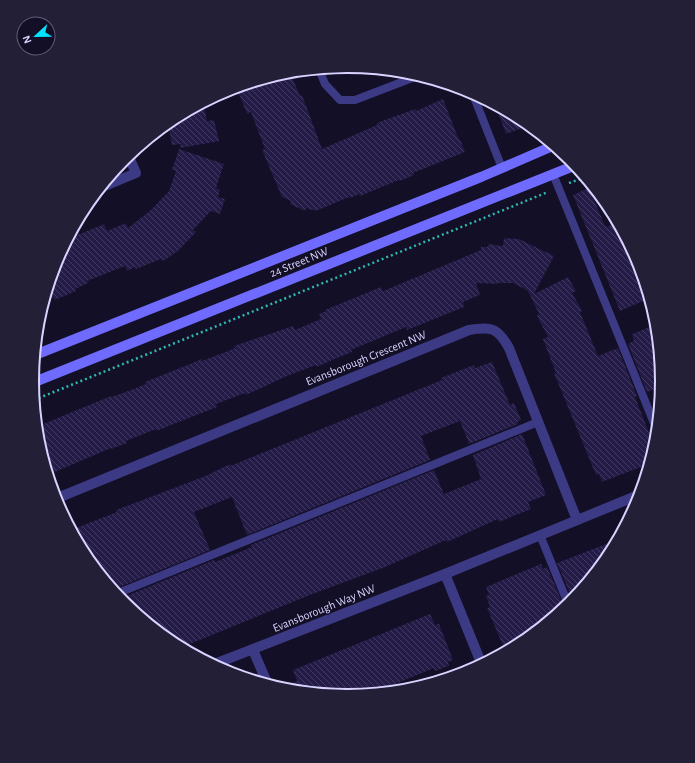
<svg xmlns="http://www.w3.org/2000/svg" width="695" height="763" font-family="'Alegreya Sans',sans-serif">
<style>
.building{fill:url(#building-back-hatch)}
.lines{fill:none;stroke-linecap:round;stroke-linejoin:round}
.path{stroke:#2fb8b0;stroke-width:2.5;stroke-dasharray:2 3;stroke-linecap:butt}
.lane{stroke:#3d3a85;stroke-width:8}
.street{stroke:#3d3a85;stroke-width:10}
.secondary{stroke:#6f6bff;stroke-width:10}
.labels{text-anchor:middle;stroke-width:3;stroke-linejoin:round;paint-order:stroke}
.street-label{font-size:12px;fill:#d9d4ff;stroke:#130f26}
.rim{fill:none;stroke:#d9d4ff;stroke-width:2}
</style>
<defs>
<pattern id="building-back-hatch" width="6" height="6" patternUnits="userSpaceOnUse"><rect width="6" height="6" fill="#241b47"/><path d="M-1 5l2 2M0 0l6 6M5-1l2 2" fill="none" stroke="#433b63"/></pattern>
</defs>
<rect width="100%" height="100%" fill="#130f26"/>
<g class="building">
<path d="M286,72h4l10,24 2,-1 20,54 55,-24v-2l38,-14 1,2 27,-12 16,41 1,-1 5,13 -52,21 1,2 -14,6 -1,-1 -39,16 -1,-2 -9,4 -1,-1 -33,14 -10,-3 -1,3 -15,-7 1,-3 -9,-4 -20,-47 3,-1 -14,-37 -4,2 -10,-25z"/>
<path d="M201,104l1,2h2l3,15 7,-1 5,21 -39,7 1,-4 -9,1 -4,-23z"/>
<path d="M495,104l28,15 7,6 -24,9z"/>
<path d="M179,149l45,15 -8,24 4,2 -2,7 7,2 -5,15 -9,-3 -18,19 3,2 -18,19 -15,10 -2,-2 -25,10 -1,-2 -8,4 -2,-5 -38,15 1,2 -13,6 1,2 -21,9 -2,-3 -9,4 12,-40 12,-22 36,-15 3,7 19,-8 2,5 23,-18 18,-19 7,-20 -4,-1z"/>
<path d="M589,188l16,38 1,-1 1,2 11,-5 21,39 11,37 -30,13 -47,-116z"/>
<path d="M504,238l15,1 35,17 -20,38 34,-17 8,14 -4,2 10,18 -2,1 18,44 20,-8 19,48 -2,1 20,51 -4,15 -49,19 -3,-8 -3,1 -42,-102h2l-13,-34 5,-2 -11,-21 2,-2 -7,-15 -5,-9 -14,-7h-15v1l-22,-1 4,12 -17,7 1,5 -57,23 -1,-3 -55,23 1,2 -20,8 -15,7 -1,-2 -29,11 -41,19 -1,-2 -29,11 1,3 -61,24v-2l-30,12 1,2 -16,6v-1l-63,27 -10,-32 -2,-16 75,-31 1,1 27,-10 7,-3 -1,-2 45,-18 12,-5v2l26,-10 7,-3 -1,-2 59,-20 2,4 26,-11 -2,-5 7,-3 -1,-1 56,-23 2,4 98,-41v-3h7v-3l15,2z"/>
<path d="M657,324l6,62 -16,6 -19,-48 6,-3 -2,-7z"/>
<path d="M492,362l18,43 4,-2 7,17 -4,2 1,2 -49,20 -9,-23 -39,15 9,24 -183,75 -15,-38 -38,15 16,38 -98,40 -27,-33 -14,-27 46,-18 -1,-2 16,-6 71,-27 27,-13v2l212,-86 -1,-2 33,-13 1,3z"/>
<path d="M522,434l24,61 -18,7 3,7 -32,13 -1,-3 -51,23 -1,-2 -61,27 -75,28 -130,53 -8,-4 -48,-40 -5,-5 95,-39 1,2 37,-15 -1,-2 183,-75 10,24 37,-15 -8,-24z"/>
<path d="M619,539l-9,18 -32,39 -6,2 -15,-35z"/>
<path d="M541,564l2,5 4,-2 18,42 -42,35 -17,9 -19,-45 3,-1 -4,-11 3,-1 -3,-8z"/>
<path d="M430,614l5,11 4,-1 14,36 -5,2 1,4 -14,5 -1,-3 -66,27 -21,2 -50,-5 -4,-9 4,-2 -4,-11z"/>
</g>
<g class="lines">
<g class="path">
<path d="M569,183l17,-6"/>
<path d="M34,400l514,-208"/>
</g>
<g class="lane">
<path d="M319,69l6,15 15,16h15l65,-25"/>
<path d="M472,92l30,76"/>
<path d="M553,174l105,259"/>
<path d="M540,535l29,71"/>
<path d="M116,594l422,-172"/>
</g>
<g class="street">
<path d="M100,188l36,-15 -8,-18"/>
<path d="M55,499l414,-169c22,-4 29,-2 40,18l68,172"/>
<path d="M445,574l37,91"/>
<path d="M253,650l15,35"/>
<path d="M212,665l233,-91 196,-80"/>
</g>
<g class="secondary">
<path d="M35,355l446,-178 74,-32"/>
<path d="M32,383l544,-218"/>
</g>
</g>
<g class="labels">
<g class="street-label">
<text transform="translate(299 262) rotate(-22)" y="4">24 Street NW</text>
<text transform="translate(366 358) rotate(-22)" y="4">Evansborough Crescent NW</text>
<text transform="translate(324 608) rotate(-22)" y="4">Evansborough Way NW</text>
</g>
</g>
<path d="M0 0H695V763H0ZM39 381a308 308 0 1 1 616 0a308 308 0 1 1-616 0Z" fill="#231f37" fill-rule="evenodd"/>
<path class="rim" d="M39 381a308 308 0 1 1 616 0a308 308 0 1 1-616 0Z"/>
<g transform="translate(36 36) rotate(248)"><circle r="19" fill="#130f26" stroke="#625e7d"/>
<path d="M0-3L7 15L0 10L-7 15Z" fill="#00e5ff"/>
<text y="-6" font-size="11" font-weight="bold" text-anchor="middle" fill="#d9d4ff">N</text>
</g>
</svg>
